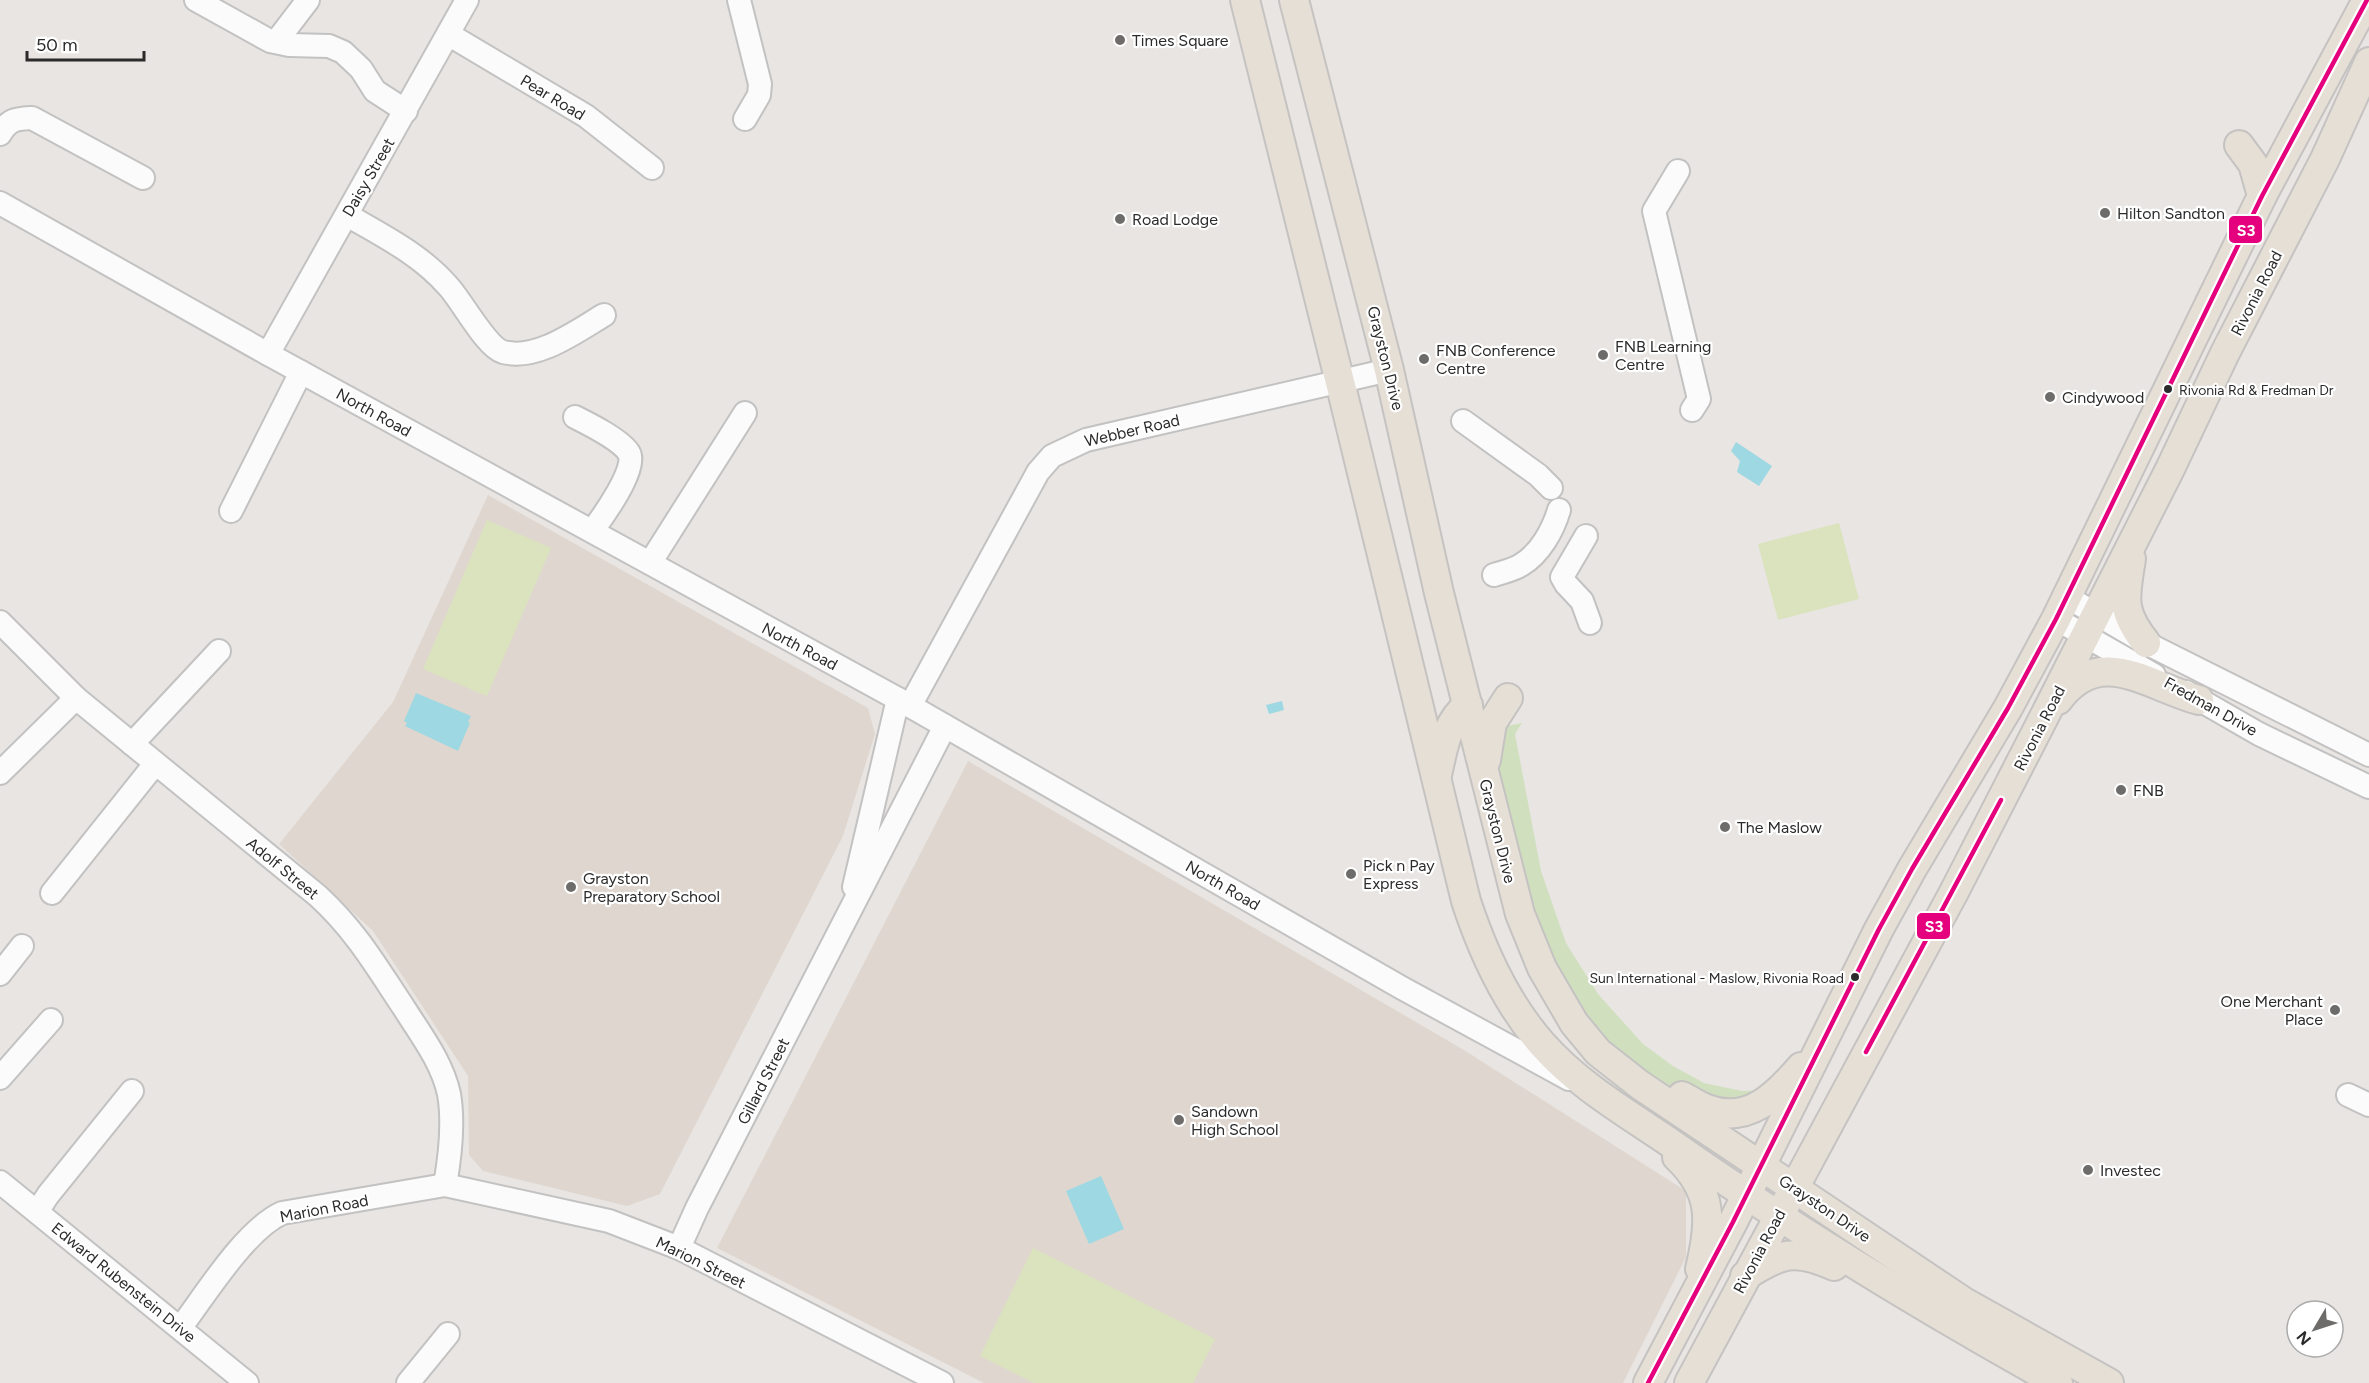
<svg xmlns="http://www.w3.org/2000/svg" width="2369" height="1383" font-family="Figtree,sans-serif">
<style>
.education{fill:#dfd7cf}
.green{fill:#d0e0bf}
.pitch{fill:#dae3bd}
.water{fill:#9ed8e2}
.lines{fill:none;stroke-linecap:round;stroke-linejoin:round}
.minor-casing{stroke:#c3c2c2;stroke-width:26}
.major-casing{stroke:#c5c3c2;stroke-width:32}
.minor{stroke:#fcfbfb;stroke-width:22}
.major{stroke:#e5dfd6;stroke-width:28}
.bus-1-casing{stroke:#fff;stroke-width:9}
.bus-1{stroke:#e5007d;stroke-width:4.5}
.poi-dot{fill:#6e6c6b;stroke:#fff;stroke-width:2}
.bus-dot{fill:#2b2b2b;stroke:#fff;stroke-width:2}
.labels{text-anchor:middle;stroke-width:4.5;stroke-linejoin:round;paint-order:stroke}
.bus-label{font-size:14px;fill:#2b2b2b;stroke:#fff;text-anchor:start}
.poi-label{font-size:16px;fill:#2b2b2b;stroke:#fff;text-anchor:start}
.street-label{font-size:16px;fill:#2b2b2b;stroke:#fff}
.line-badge{stroke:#fff;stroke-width:2}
.badge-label{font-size:16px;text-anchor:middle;font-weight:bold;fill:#fff}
</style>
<rect width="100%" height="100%" fill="#e9e5e2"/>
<g class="education">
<path d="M488,495l380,213 7,26 -32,102 -183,358 -33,12 -144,-35 -14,-16 -1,-79 -95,-145 -94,-87 114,-142z"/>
<path d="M968,761l496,289 222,141v66l-63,126h-639l-267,-135z"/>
</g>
<path class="green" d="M1522,723l-7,11 26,137 25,72 32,51 45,50 30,22 31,17 38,8 20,-1 36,-34 8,9c-16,19 -33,42 -58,49 -28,8 -54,-9 -77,-22 -22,-13 -55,-28 -74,-45 -34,-29 -63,-91 -76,-133l-51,-180z"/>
<g class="pitch">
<path d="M487,520l64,28 -64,148 -64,-27z"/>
<path d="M1839,523l20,76 -81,21 -20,-76z"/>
<path d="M1033,1248l182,91 -22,44h-159l-54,-27z"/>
</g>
<g class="water">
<path d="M1736,442l36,24 -13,20 -22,-14 3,-11 -9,-10z"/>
<path d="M416,693l55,23 -3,6 2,1 -12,28 -53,-25 2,-3 -3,-2z"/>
<path d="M1282,701l2,9 -15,4 -3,-9z"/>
<path d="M1101,1176l23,53 -35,15 -23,-53z"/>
</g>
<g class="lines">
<defs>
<g id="minor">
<path d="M196,0l74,41 19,4 40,1 14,6 18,17 14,22 31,20"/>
<path d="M739,0l21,84 -1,11 -14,24"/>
<path d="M448,34l138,82 66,52"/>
<path d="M276,42l32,-42"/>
<path d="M0,134c9,-15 16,-15 32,-16l111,60"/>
<path d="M1678,171l-24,40 45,188 -7,11"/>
<path d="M0,203l268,151 630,345 504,289 167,91"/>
<path d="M347,215c36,21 73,39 101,71 14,15 38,61 55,66 34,9 74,-21 101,-37"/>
<path d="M268,354l199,-354"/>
<path d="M575,417c14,7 46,23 54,36 9,15 -27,65 -37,78"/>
<path d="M1463,421l75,54 13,13"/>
<path d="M231,511l70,-139"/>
<path d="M1586,536l-24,41 4,7 16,17 8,22"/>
<path d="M650,563l95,-150"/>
<path d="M1494,575c9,-3 19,-5 27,-10 19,-11 32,-35 38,-55"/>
<path d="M2067,597l79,46 223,112"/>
<path d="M2056,619l98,56"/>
<path d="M0,622l76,76 242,198c38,35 58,70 86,112 17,27 38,54 45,86 5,29 1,63 -4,91"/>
<path d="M2186,692l73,42 110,53"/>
<path d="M910,706l128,-234 14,-16 34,-16 303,-70"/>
<path d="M132,744l87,-93"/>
<path d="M0,773l76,-75"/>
<path d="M854,887l44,-188"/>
<path d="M52,893l103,-129"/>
<path d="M0,974l22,-28"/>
<path d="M0,1078l51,-58"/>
<path d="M2348,1095l21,10"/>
<path d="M0,1182l247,201"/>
<path d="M37,1212l11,-17 84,-104"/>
<path d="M679,1248l18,-40 248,-482"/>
<path d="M181,1327c25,-33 64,-97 101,-114l163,-28 164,36 70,27 263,135"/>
<path d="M408,1383l40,-49"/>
</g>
<g id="major">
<path d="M1245,0l95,382 126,519c17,52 40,102 76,143 37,42 85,69 130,100 124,87 253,165 386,239"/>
<path d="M1294,0l95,370 50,223 81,321 22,54 32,55 24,29 42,33 324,217 145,81"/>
<path d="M2239,145l14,19 9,32"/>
<path d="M2131,559c-6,39 -11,51 15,84"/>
<path d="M2058,700c42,-57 91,-13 141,0"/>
<path d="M1486,760l6,-37 16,-25"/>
<path d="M1437,775c6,-26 9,-53 31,-70"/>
<path d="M1682,1096c8,4 16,10 25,13 41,16 70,-14 94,-42"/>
<path d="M1677,1157c37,35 34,66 23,112"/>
<path d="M1745,1276c36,-23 49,-28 89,-10"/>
<path d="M1648,1383l85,-161 146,-293 33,-60 96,-161 48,-89 206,-423 105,-196"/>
<path d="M1689,1383l265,-491 89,-173 127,-250 55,-116 100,-194 44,-97"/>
</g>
</defs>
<use href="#minor" class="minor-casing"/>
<use href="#major" class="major-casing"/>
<use href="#minor" class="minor"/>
<use href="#major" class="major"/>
<defs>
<g id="bus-1">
<path d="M1866,1052l135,-252"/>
<path d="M1648,1383l85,-161 146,-293 33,-60 96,-161 48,-89 206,-423 105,-196"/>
</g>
</defs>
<use href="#bus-1" class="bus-1-casing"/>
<use href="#bus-1" class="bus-1"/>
</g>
<g class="poi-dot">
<circle cx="1120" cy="40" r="6"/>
<circle cx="2105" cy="213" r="6"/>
<circle cx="1120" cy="219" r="6"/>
<circle cx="1603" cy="355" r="6"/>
<circle cx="1424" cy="359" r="6"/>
<circle cx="2050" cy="397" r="6"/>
<circle cx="2121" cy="790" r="6"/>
<circle cx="1725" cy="827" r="6"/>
<circle cx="1351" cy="874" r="6"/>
<circle cx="571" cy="887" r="6"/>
<circle cx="2335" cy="1010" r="6"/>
<circle cx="1179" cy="1120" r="6"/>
<circle cx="2088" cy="1170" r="6"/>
</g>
<g class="bus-dot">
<circle cx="2168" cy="389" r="5"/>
<circle cx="1855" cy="977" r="5"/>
</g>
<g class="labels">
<g class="bus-label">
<text x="2179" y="395">Rivonia Rd &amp; Fredman Dr</text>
<text x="1844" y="983" text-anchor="end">Sun International - Maslow, Rivonia Road</text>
</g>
<g class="poi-label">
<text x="1132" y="46">Times Square</text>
<text x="2117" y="219">Hilton Sandton</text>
<text x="1132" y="225">Road Lodge</text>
<text x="1615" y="352">FNB Learning<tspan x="1615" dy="18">Centre</tspan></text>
<text x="1436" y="356">FNB Conference<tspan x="1436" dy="18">Centre</tspan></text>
<text x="2062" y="403">Cindywood</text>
<text x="2133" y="796">FNB</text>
<text x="1737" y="833">The Maslow</text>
<text x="1363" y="871">Pick n Pay<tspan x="1363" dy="18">Express</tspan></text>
<text x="583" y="884">Grayston<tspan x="583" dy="18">Preparatory School</tspan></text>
<text x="2323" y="1007" text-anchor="end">One Merchant<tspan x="2323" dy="18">Place</tspan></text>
<text x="1191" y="1117">Sandown<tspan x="1191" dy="18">High School</tspan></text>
<text x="2100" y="1176">Investec</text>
</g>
<g class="street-label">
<text transform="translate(553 97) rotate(31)" y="6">Pear Road</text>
<text transform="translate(368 177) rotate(-60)" y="6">Daisy Street</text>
<text transform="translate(2256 293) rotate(-63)" y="6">Rivonia Road</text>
<text transform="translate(1386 358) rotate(76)" y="6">Grayston Drive</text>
<text transform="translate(374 412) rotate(29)" y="6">North Road</text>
<text transform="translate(1132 430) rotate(-13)" y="6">Webber Road</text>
<text transform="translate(800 646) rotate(28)" y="6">North Road</text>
<text transform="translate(2211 706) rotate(29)" y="6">Fredman Drive</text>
<text transform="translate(2039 728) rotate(-63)" y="6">Rivonia Road</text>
<text transform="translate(1498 831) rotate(76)" y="6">Grayston Drive</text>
<text transform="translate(283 868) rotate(39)" y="6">Adolf Street</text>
<text transform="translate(1223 885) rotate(30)" y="6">North Road</text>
<text transform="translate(763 1081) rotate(-63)" y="6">Gillard Street</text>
<text transform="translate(324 1208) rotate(-11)" y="6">Marion Road</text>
<text transform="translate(1825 1208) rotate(34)" y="6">Grayston Drive</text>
<text transform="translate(1759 1251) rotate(-62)" y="6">Rivonia Road</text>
<text transform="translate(701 1262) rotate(26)" y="6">Marion Street</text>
<text transform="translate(124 1282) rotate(39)" y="6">Edward Rubenstein Drive</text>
</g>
</g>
<g class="line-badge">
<rect x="2228" y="215" width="35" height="29" rx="6" fill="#e5007d"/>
<rect x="1916" y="912" width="35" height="28" rx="6" fill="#e5007d"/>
</g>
<g class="badge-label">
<text x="2246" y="236">S3</text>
<text x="1934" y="932">S3</text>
</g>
<g transform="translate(2315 1329) rotate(231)"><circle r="28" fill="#ffffff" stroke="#aaaaaa" stroke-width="1.5"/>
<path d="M0-4.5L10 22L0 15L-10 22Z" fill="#6e6c6b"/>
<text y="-9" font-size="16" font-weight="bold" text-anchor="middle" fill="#2b2b2b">N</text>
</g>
<path d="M27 51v9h117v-9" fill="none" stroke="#2b2b2b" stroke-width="3"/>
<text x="36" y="51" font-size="18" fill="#2b2b2b" stroke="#ffffff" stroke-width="4.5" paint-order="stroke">50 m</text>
</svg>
